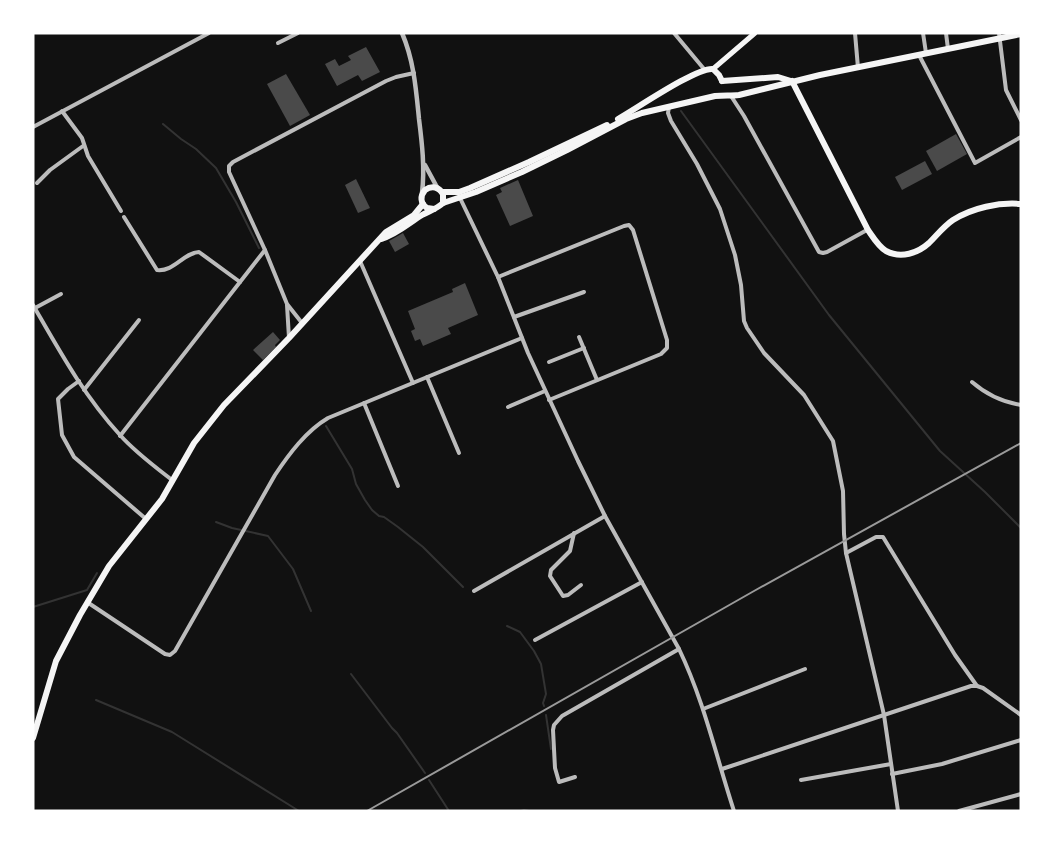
<svg xmlns="http://www.w3.org/2000/svg" width="1054" height="844" font-family="Figtree,sans-serif">
<style>
.lines{fill:none;stroke-linecap:round;stroke-linejoin:round}
.stream{stroke:#333;stroke-width:2}
.building{fill:#4a4a4a}
.minor{stroke:#bcbcbc;stroke-width:4}
.tertiary{stroke:#bcbcbc;stroke-width:4.5}
.secondary{stroke:#f5f5f5;stroke-width:5}
.primary{stroke:#f5f5f5;stroke-width:6}
.rail{stroke:#9a9a9a;stroke-width:2}
</style>
<rect width="100%" height="100%" fill="#111"/>
<g class="lines">
<g class="stream">
<path d="M681,111l148,204 111,136 45,41 36,36"/>
<path d="M163,124l18,15 15,10 20,19 20,34 23,46"/>
<path d="M326,426l26,43 4,15 9,16 7,10 7,6 5,1 14,10 25,20 40,40"/>
<path d="M216,522l16,6 36,8 25,33 18,42"/>
<path d="M33,607l54,-17 10,-17"/>
<path d="M507,626l13,6 14,19 7,13 5,30 -3,9 1,3"/>
<path d="M351,674l41,54 5,5 28,40"/>
<path d="M96,700l76,32 127,79"/>
<path d="M546,715l5,34"/>
<path d="M429,780l20,31"/>
<path d="M521,811l3,-1 5,1"/>
</g>
</g>
<g class="building">
<path d="M366,47l14,25 -18,9 -4,-6 -21,11 -12,-22 10,-5 4,7 12,-6 -3,-4z"/>
<path d="M286,74l24,41 -20,11 -23,-42z"/>
<path d="M956,134l11,20 -30,17 -11,-20z"/>
<path d="M925,161l7,13 -30,16 -7,-13z"/>
<path d="M356,179l14,29 -12,5 -13,-28z"/>
<path d="M518,180l15,36 -23,10 -14,-31 6,-3 -2,-4z"/>
<path d="M403,233l6,11 -14,8 -6,-11z"/>
<path d="M465,283l13,32 -30,13 3,6 -28,12 -3,-7 -5,2 -4,-10 4,-2 -7,-18 45,-19 -1,-3z"/>
<path d="M273,332l7,8 -5,5 1,2 -13,13 -10,-10z"/>
</g>
<g class="lines">
<g class="minor">
<path d="M674,33l30,36"/>
<path d="M855,33l3,35"/>
<path d="M923,33l3,20"/>
<path d="M946,33l2,16"/>
<path d="M999,33l7,57 15,30"/>
<path d="M278,43l20,-10"/>
<path d="M919,55l56,108 46,-26"/>
<path d="M731,96l13,20 75,136 4,1 4,-1 40,-22"/>
<path d="M669,107l-1,6 3,8 26,43 23,45 15,46 6,30 3,36 3,7 17,25 40,42 29,46 10,50 1,43 2,19 38,162 14,96"/>
<path d="M62,111l20,27 6,18 33,55"/>
<path d="M33,127l176,-94"/>
<path d="M37,183l13,-13 33,-24"/>
<path d="M460,198l38,79 30,76 50,108 27,55 74,133c25,52 37,107 55,162"/>
<path d="M124,217l33,53c17,2 26,-17 42,-18l41,30"/>
<path d="M360,261l53,122"/>
<path d="M498,277l126,-51 5,-1 4,5 34,110v8l-6,6 -112,46"/>
<path d="M33,305c26,45 51,91 87,130 15,17 34,31 52,45"/>
<path d="M287,305l2,33"/>
<path d="M35,308l26,-14"/>
<path d="M514,317l70,-25"/>
<path d="M302,323l-15,-19 -22,-54 -36,-78v-6l4,-4 153,-81 10,-4 18,-4"/>
<path d="M579,337l18,43"/>
<path d="M549,362l35,-14"/>
<path d="M427,377l32,76"/>
<path d="M79,381l-11,8 -10,10 4,36 12,22 72,62"/>
<path d="M972,382c15,13 30,20 49,23"/>
<path d="M84,390l55,-70"/>
<path d="M364,403l34,83"/>
<path d="M508,407l37,-16"/>
<path d="M120,436l145,-186"/>
<path d="M574,533l-4,18 -19,19 -1,6 13,20 5,-1 13,-10"/>
<path d="M846,553l30,-16h7l72,118 22,31 6,2 38,27"/>
<path d="M474,591l131,-75"/>
<path d="M87,602l78,52 5,1 5,-4 100,-176c14,-21 31,-44 53,-57l194,-80"/>
<path d="M535,640l107,-58"/>
<path d="M703,709l102,-40"/>
<path d="M722,769l249,-83h6"/>
<path d="M892,774l50,-10 79,-24"/>
<path d="M575,777l-16,5 -4,-14 -2,-38 1,-5 8,-9 117,-67"/>
<path d="M801,780l90,-16"/>
<path d="M959,811l62,-17"/>
</g>
<g class="tertiary">
<path d="M402,33c12,28 14,56 17,86 3,24 6,49 3,74"/>
<path d="M425,165l13,24"/>
</g>
<path class="secondary" d="M713,69l42,-36"/>
<g class="primary">
<path d="M722,81l56,-4 13,4"/>
<path d="M792,81l76,149c5,7 10,16 18,21 15,8 32,2 43,-8 8,-8 15,-17 24,-23 19,-12 46,-18 68,-16"/>
<path d="M618,119c18,-10 79,-52 95,-50l6,6 3,6"/>
<path d="M442,192h17l11,-4 59,-26 78,-37"/>
<path d="M434,209l-7,-1c-7,-5 -7,-12 -2,-18 7,-5 14,-3 18,4v9"/>
<path d="M381,239c15,-4 28,-16 41,-24 7,-4 15,-6 21,-12l33,-11 46,-20 45,-22 59,-31 16,-6 73,-17c9,-1 16,0 24,-1l81,-20 201,-41"/>
<path d="M33,738l23,-77 24,-46 29,-49 53,-67 32,-56 30,-38 65,-67 97,-106 28,-17 9,-11"/>
</g>
<path class="rail" d="M367,811l387,-220 267,-148"/>
</g>
<rect width="1054" height="844" fill="none" stroke="#ffffff" stroke-width="69"/>
</svg>
